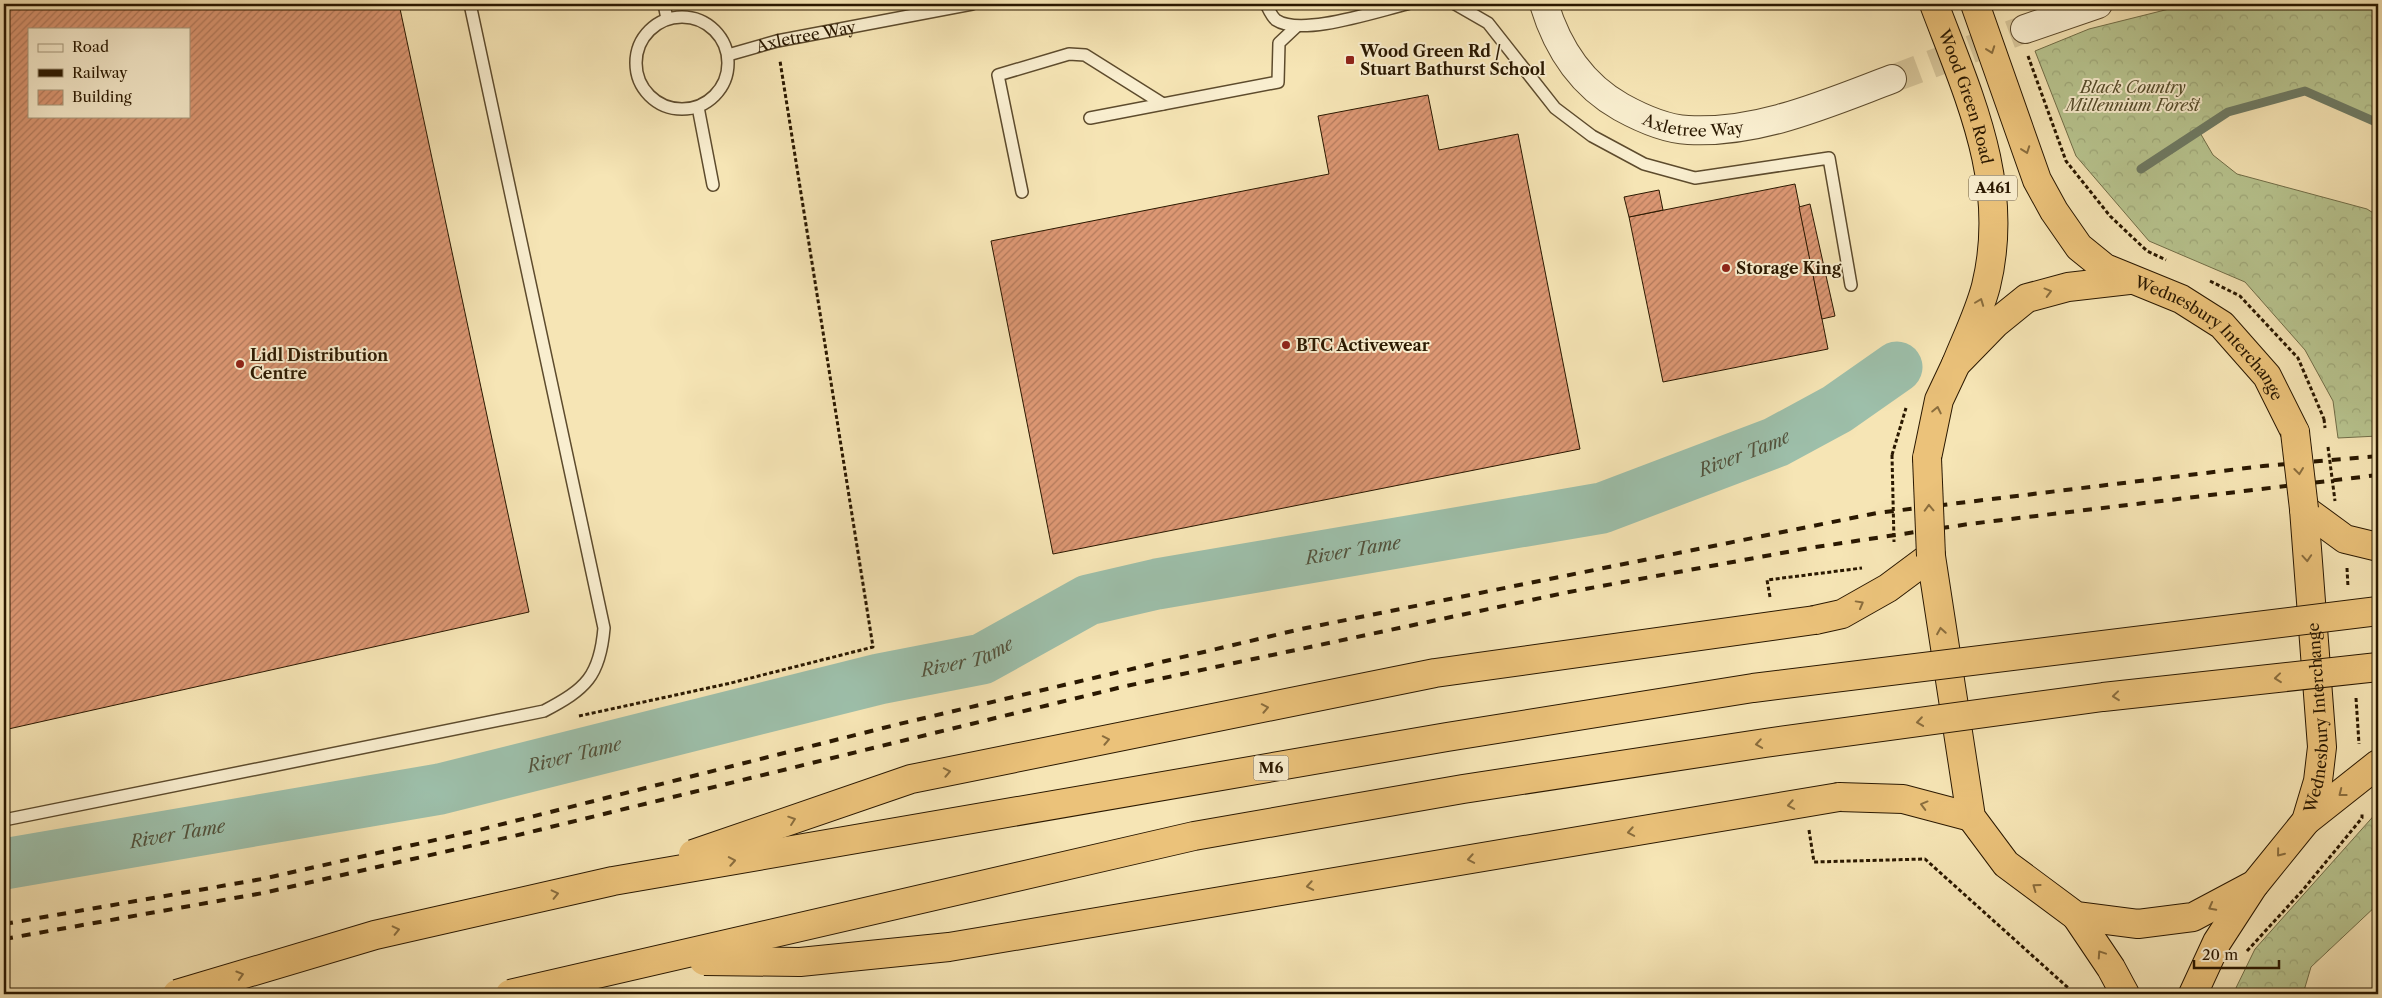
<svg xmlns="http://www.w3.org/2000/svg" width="2382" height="998" font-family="'Libre Caslon Text',serif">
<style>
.forest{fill:url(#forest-crowns);stroke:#716e48}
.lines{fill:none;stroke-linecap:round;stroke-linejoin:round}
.stream{stroke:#6f7c66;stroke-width:9}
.river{stroke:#9dbfaa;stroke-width:51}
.building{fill:url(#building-hatch);stroke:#2a1800;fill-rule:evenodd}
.tertiary-tunnel{stroke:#d7c69a;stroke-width:28;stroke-dasharray:28 14;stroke-linecap:butt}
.service-casing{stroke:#5d4b2d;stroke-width:14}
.tertiary-casing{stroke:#5d4b2d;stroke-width:30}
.trunk-casing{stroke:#2a1800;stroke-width:30}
.motorway-casing{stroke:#2a1800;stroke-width:30}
.path{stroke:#2a1800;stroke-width:3;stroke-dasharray:4 2.5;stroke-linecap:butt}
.service{stroke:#f9eecf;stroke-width:11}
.tertiary{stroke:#f9eecf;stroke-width:28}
.trunk{stroke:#ebc27a;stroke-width:28}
.motorway{stroke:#ebc27a;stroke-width:28}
.rail{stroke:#2a1800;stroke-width:4;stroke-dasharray:9 9;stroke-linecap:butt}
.trunk-bridge-casing{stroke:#2a1800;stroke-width:30;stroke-linecap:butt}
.motorway-bridge-casing{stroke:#2a1800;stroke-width:30;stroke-linecap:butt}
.path-bridge{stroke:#2a1800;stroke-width:3;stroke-dasharray:4 2.5;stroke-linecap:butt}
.trunk-bridge{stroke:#ebc27a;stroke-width:28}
.motorway-bridge{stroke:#ebc27a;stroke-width:28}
.oneway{stroke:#8a6d3d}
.poi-dot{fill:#8f2418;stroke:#f9eecf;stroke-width:2}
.labels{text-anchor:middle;stroke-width:4;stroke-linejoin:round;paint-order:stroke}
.shield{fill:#f9eecf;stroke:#68583e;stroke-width:1}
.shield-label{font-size:15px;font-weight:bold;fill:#2a1800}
.street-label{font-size:16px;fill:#2a1800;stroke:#f9eecf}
.poi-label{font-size:16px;font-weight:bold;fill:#2a1800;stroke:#f9eecf;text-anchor:start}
.park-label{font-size:16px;font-style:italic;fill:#554c2b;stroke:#f9eecf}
.water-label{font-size:18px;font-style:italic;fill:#52523c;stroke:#f9eecf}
</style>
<defs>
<pattern id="forest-crowns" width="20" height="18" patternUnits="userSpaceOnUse" patternTransform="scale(1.25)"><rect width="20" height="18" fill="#b8c590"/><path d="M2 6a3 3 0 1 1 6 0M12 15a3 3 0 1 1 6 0" fill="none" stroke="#9ea87a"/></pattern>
<pattern id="building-hatch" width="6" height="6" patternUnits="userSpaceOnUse" patternTransform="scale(1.25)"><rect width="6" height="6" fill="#dc9773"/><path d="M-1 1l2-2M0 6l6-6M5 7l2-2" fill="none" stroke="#b37a5c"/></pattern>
</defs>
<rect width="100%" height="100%" fill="#f6e5b5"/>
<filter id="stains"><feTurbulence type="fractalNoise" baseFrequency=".004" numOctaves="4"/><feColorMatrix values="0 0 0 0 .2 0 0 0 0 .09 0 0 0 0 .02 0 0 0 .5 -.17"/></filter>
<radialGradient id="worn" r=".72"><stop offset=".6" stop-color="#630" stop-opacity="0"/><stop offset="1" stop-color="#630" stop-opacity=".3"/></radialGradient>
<g class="forest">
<path d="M2212,4h166v119l-73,-32 -77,21 -29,19 14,24 24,19 130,35 11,7v220l-40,2 -5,-37 -28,-51 -60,-68 -96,-41 -73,-85 -41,-105 54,-22 80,-20z"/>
<path d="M2378,811v93l-67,63 -8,27h-70l22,-45z"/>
</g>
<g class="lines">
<path class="stream" d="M2141,169l87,-57 77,-21 73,32"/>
<path class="river" id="s1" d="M4,864l436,-75 439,-110 103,-20 106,-59 69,-16 445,-76 174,-66 61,-33 60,-42"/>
</g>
<g class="building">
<path d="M4,4h395l130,608 -525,118zM29,29h160v87h-160z"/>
<path d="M1428,95l11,55 79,-16 62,315 -527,105 -62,-313 338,-67 -11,-58z"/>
<path d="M1795,184l33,165 -165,33 -34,-165z"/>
<path d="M1659,190l4,20 -34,7 -5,-20z"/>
<path d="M1810,204l25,112 -13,3 -23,-112z"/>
</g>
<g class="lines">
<path class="tertiary-tunnel" d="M1892,79l133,-50"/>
<defs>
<g id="service">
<path d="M664,4l3,15"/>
<path d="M1266,4c2,4 6,13 10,16 25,17 101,-9 131,-16"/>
<path d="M1455,4l33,19 67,85 37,28 52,28 51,14 134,-20 22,127"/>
<circle cx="682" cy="63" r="46"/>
<path id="s2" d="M728,55l49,-14 195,-37"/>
<path d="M698,107l15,78"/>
<path d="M1090,118l188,-36 1,-39 17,-16"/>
<path d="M1022,192l-24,-117 71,-21 16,1 78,49"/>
<path d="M4,820l540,-109c42,-22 56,-35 60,-83l-134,-624"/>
</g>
<g id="tertiary">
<path id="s3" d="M1544,4c13,43 36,80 77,103 20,11 44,22 67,23 71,4 140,-27 204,-51"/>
<path d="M2025,29l73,-25"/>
</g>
<g id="trunk">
<path id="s4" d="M1934,4c35,93 77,180 52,282 -7,27 -20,53 -30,78"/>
<path id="s5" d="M1975,4l62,176 17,31 25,36 26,21 76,31 41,26 45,51 28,56"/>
<path d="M1927,458l12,-58 17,-36 40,-41 31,-25 41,-11 61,-7"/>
<path id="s6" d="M1931,556l40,261 35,47 70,52 62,8 55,-7 62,-33 51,-63 12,-40 4,-34 -18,-238"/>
<path d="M2076,916l35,52 14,26"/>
<path d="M2193,994l24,-52 37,-57"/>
</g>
<g id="motorway">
<path d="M2304,509l41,30 33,8"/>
<path d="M1815,620l27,-6 46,-26 43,-32"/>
<path d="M1839,797l64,2 68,18"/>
<path d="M2306,821l72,-57"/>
</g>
</defs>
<use href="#service" class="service-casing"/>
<use href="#tertiary" class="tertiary-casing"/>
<use href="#trunk" class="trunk-casing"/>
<use href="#motorway" class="motorway-casing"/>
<g class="path">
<path d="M2028,56l38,105 44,55 37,35 19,9"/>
<path d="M2210,281l30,15 58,62 26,61"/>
<path d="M1892,455l14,-47"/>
<path d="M2347,568l1,19"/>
<path d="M1770,597l-3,-17 95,-12"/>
<path d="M2356,698l3,46"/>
<path d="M579,716l152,-33 142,-36 -93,-586"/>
<path d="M1809,830l5,32 111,-3 150,135"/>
<path d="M2247,951l55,-60 60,-73v-5"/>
</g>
<use href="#service" class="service"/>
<use href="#tertiary" class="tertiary"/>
<use href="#trunk" class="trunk"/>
<use href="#motorway" class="motorway"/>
<g class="rail">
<path d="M4,924l258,-45 213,-48 424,-107 402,-95 576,-116 386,-47 115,-10"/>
<path d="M4,939l259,-46 251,-57 612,-150 443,-94 240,-44 160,-24 409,-49"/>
</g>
<defs>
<g id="trunk-bridge">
<path d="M2295,432l9,77"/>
<path d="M1927,458l4,98"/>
</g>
<g id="motorway-bridge">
<path d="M693,854l218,-75 524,-106 380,-53"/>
<path d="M704,961l96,1 149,-15 890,-150"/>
<path d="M177,994l198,-59 238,-54 834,-144 306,-49 625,-77"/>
<path d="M510,994l684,-158 269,-47 302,-46 338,-46 275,-30"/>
</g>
</defs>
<use href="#trunk-bridge" class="trunk-bridge-casing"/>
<use href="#motorway-bridge" class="motorway-bridge-casing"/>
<g class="path-bridge">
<path d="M2324,419l1,9"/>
<path d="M2328,447l7,54"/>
<path d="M1892,455l2,87"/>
</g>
<use href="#trunk-bridge" class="trunk-bridge"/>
<use href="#motorway-bridge" class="motorway-bridge"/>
</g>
<defs><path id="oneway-chevron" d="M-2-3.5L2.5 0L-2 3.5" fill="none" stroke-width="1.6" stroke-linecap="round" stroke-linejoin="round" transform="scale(1.25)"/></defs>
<g class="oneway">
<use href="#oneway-chevron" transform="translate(1991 50) rotate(70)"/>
<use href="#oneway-chevron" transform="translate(2026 150) rotate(70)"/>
<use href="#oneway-chevron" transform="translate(2048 292) rotate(-15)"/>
<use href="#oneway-chevron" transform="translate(1980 302) rotate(-69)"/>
<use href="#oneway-chevron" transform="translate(1937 410) rotate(-78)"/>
<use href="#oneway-chevron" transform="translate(2299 471) rotate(83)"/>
<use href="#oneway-chevron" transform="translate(1929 508) rotate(-92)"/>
<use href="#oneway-chevron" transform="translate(2307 558) rotate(86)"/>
<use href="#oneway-chevron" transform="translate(1860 604) rotate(-29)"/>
<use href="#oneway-chevron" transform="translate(1941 631) rotate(-99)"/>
<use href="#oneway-chevron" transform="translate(2278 678) rotate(174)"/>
<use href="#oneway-chevron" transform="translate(2116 696) rotate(174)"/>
<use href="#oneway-chevron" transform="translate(1265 708) rotate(-11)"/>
<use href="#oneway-chevron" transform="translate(1920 722) rotate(172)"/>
<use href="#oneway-chevron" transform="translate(1106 740) rotate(-11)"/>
<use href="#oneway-chevron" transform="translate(1759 744) rotate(171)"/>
<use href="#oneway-chevron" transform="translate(947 772) rotate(-11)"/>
<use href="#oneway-chevron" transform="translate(2342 793) rotate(142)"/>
<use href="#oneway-chevron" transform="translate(1791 805) rotate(170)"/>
<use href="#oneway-chevron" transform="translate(1924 805) rotate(-165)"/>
<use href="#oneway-chevron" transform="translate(792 820) rotate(-19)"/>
<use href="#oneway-chevron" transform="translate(1631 832) rotate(170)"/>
<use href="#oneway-chevron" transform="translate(2280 853) rotate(129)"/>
<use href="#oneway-chevron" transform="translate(1471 859) rotate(170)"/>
<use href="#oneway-chevron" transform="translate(732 861) rotate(-10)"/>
<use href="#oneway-chevron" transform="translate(1310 886) rotate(170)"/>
<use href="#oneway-chevron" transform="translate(2036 887) rotate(-144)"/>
<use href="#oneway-chevron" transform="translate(555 894) rotate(-13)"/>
<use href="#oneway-chevron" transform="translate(2212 907) rotate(152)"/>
<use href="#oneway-chevron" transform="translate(396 930) rotate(-13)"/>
<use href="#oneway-chevron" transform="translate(2101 954) rotate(-124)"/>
<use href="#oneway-chevron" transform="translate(240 975) rotate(-17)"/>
</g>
<g class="poi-dot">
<rect x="1345" y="55" width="10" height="10" rx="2.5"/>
<circle cx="1726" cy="268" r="5"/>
<circle cx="1286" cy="345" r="5"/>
<circle cx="240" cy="364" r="5"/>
</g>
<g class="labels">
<g class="shield">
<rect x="1969" y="175.5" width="48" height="25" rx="4"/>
<rect x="1253.5" y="755.5" width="35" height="25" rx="4"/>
</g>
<g class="shield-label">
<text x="1993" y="193">A461</text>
<text x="1271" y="773">M6</text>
</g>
<g class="street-label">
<text dy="6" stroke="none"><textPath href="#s2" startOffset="80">Axletree Way</textPath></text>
<text dy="6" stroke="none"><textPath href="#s4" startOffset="98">Wood Green Road</textPath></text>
<text dy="6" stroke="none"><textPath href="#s3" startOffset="208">Axletree Way</textPath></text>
<text dy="6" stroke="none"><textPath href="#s5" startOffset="428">Wednesbury Interchange</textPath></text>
<text dy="6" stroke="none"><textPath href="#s6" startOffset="784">Wednesbury Interchange</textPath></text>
</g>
<g class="poi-label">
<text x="1360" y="57">Wood Green Rd /<tspan x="1360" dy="18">Stuart Bathurst School</tspan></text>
<text x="1736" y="274">Storage King</text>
<text x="1296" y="351">BTC Activewear</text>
<text x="250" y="361">Lidl Distribution<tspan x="250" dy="18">Centre</tspan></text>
</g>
<g class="park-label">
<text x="2133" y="93">Black Country<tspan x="2133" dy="18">Millennium Forest</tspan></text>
</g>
<g class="water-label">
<text dy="6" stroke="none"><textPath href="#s1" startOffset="1796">River Tame</textPath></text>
<text dy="6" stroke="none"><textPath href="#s1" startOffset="1391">River Tame</textPath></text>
<text dy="6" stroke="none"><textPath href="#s1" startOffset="986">River Tame</textPath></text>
<text dy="6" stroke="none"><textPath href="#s1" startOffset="581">River Tame</textPath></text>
<text dy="6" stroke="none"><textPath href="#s1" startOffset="176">River Tame</textPath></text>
</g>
</g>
<rect width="2382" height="998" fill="none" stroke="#f6e5b5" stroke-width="20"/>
<rect x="5" y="5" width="2372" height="988" fill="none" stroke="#2a1800" stroke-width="2.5"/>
<rect x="10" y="10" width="2362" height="978" fill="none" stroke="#2a1800"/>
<rect x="28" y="28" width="162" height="90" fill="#f9eecf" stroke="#a6987c"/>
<rect x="38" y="44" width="25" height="8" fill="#f9eecf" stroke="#a6987c"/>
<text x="72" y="52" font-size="15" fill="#2a1800">Road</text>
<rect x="38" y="69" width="25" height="8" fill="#2a1800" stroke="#a6987c"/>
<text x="72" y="78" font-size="15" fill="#2a1800">Railway</text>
<rect x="38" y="90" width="25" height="15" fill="url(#building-hatch)" stroke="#a6987c"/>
<text x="72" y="102" font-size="15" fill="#2a1800">Building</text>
<path d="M2194 960v8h85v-8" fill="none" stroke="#2a1800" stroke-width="2.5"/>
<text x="2202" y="960" font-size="15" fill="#2a1800" stroke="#f9eecf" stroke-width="4" paint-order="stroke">20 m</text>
<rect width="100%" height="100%" filter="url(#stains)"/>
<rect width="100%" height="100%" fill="url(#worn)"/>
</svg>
